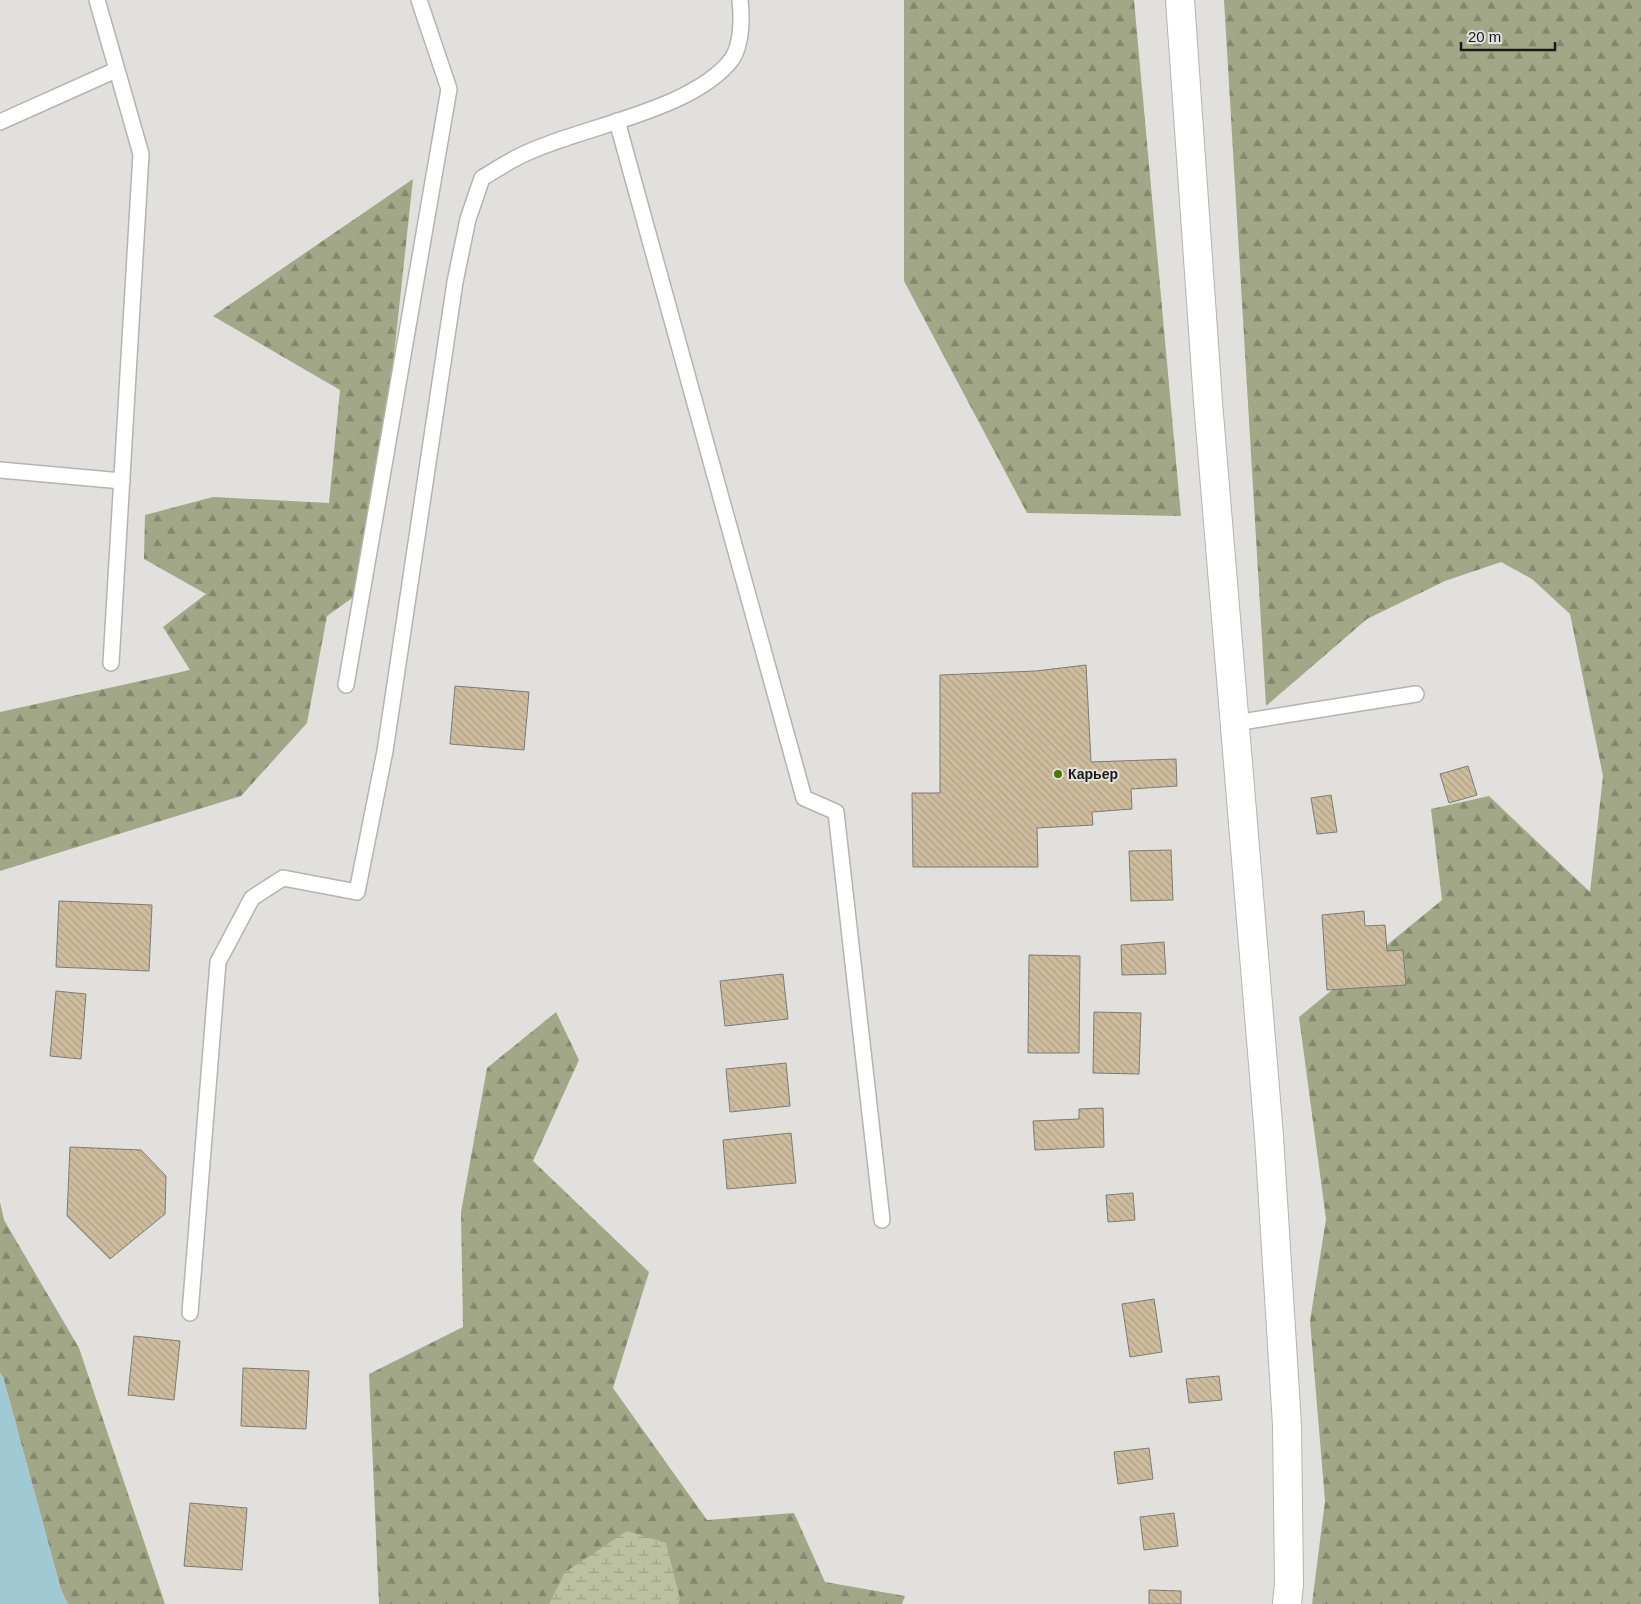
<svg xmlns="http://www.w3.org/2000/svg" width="1641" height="1604" font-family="Arial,sans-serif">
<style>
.forest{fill:url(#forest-firs)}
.wetland{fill:url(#wetland-marsh)}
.water{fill:#a0c9d4}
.building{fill:url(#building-back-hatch);stroke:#7d7b78}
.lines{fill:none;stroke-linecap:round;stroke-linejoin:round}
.lane-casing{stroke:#b5b3af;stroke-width:18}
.secondary-casing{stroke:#b5b3af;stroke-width:30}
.lane{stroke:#fff;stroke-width:15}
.secondary{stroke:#fff;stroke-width:28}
.poi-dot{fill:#487900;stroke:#e2e0dc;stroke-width:2}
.labels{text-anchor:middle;stroke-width:4;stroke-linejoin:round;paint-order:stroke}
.poi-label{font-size:14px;font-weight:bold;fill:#191917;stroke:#e2e0dc;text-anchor:start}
</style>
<defs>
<pattern id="forest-firs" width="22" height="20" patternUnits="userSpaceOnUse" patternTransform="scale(1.25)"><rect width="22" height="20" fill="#a2a787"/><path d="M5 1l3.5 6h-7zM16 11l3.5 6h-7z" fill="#83876d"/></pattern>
<pattern id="wetland-marsh" width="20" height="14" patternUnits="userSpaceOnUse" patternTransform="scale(1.25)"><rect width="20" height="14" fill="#bac0a0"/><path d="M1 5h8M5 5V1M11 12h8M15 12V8" fill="none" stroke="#9fa489"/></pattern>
<pattern id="building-back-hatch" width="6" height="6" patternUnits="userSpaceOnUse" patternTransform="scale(1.25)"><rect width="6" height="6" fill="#cdbc9d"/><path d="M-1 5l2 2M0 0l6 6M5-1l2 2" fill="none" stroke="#afa186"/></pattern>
</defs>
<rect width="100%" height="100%" fill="#e2e0dc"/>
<g class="forest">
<path d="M904,0h230l47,516 -154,-3 -123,-232z"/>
<path d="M1224,0h417v1604h-329l13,-103 -15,-180 16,-102 -27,-202 143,-117 -11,-91 58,-13 101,96 13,-116 -33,-162 -38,-35 -31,-17 -56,19 -78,38 -101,87z"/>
<path d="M413,179l-44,407 -42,30 -20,107 -66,73 -241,75v-159l190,-42 -27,-43 43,-33 -62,-35 1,-44 68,-18 116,6 11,-113 -127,-74z"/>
<path d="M556,1012l23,48 -46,101 116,111 -36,116 94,132 87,-7 31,69 80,14 -3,8h-523l-10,-230 94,-47 -2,-115 26,-144z"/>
<path d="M0,1202l4,18 75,128 86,256h-97l-7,-14 -58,-213 -3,-4z"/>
</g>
<path class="wetland" d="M627,1531l39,12 14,56 -2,5h-129l16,-32z"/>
<path class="water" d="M0,1373l3,4 58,213 7,14h-68z"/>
<g class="building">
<path d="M1086,665l5,97 85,-3 1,27 -46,3 1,20 -40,3 1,13 -56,3 1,39h-125l-1,-74h28v-118l96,-4z"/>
<path d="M455,686l74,6 -5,58 -74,-6z"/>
<path d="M1468,766l9,29 -28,8 -9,-29z"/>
<path d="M1331,795l6,37 -20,2 -6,-36z"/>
<path d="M1171,850l2,50 -42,1 -2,-50z"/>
<path d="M59,901l93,4 -3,66 -93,-4z"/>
<path d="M1364,911l1,15 20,-1 2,26 16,-1 3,35 -79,5 -5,-75z"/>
<path d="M1164,942l2,32 -44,1 -1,-30z"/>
<path d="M1029,955l51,1 -1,97h-51z"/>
<path d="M783,974l5,45 -63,7 -5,-45z"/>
<path d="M56,991l30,3 -5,65 -31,-3z"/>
<path d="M1094,1012l47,1 -2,61 -46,-1z"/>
<path d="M786,1063l4,43 -60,6 -4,-43z"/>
<path d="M1103,1108l1,39 -69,3 -2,-29 46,-2v-10z"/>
<path d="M791,1133l5,50 -69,6 -4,-49z"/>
<path d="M70,1147l71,3 25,26 -1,38 -55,45 -43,-43z"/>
<path d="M1133,1193l2,27 -27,2 -2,-27z"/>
<path d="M1154,1299l8,53 -32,5 -8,-53z"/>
<path d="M134,1336l46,5 -6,59 -46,-5z"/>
<path d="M243,1368l66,3 -3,58 -65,-3z"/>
<path d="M1219,1376l3,24 -33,3 -3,-24z"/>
<path d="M1149,1448l4,31 -35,5 -4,-32z"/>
<path d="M190,1503l57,5 -5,62 -58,-4z"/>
<path d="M1174,1513l4,33 -34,4 -4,-33z"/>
<path d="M1149,1590l32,1v13h-32z"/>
</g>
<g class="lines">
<defs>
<g id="lane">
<path d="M97,0l44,154 -30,509"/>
<path d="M617,121l187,677 32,14 46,408"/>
<path d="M0,122l116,-52"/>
<path d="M0,470l122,11"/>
<path d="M346,685l103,-596 -30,-89"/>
<path d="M1235,723l181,-29"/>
<path d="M190,1313l28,-351 34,-64 31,-20 74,14 28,-141 70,-469 13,-63 14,-41c12,-7 24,-15 36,-21 58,-30 174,-45 214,-98 10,-15 10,-42 8,-59"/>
</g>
<path id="secondary" d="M1180,0l28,402 61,734 18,289 2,159 -2,20"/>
</defs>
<use href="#lane" class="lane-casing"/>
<use href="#secondary" class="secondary-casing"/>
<use href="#lane" class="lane"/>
<use href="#secondary" class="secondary"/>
</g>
<circle class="poi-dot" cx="1058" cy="774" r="5"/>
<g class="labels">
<g class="poi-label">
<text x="1068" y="779">Карьер</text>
</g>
</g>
<path d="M1461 42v8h94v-8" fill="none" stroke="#191917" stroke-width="2.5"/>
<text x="1468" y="42" font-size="15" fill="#191917" stroke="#e2e0dc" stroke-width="4" paint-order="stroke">20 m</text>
</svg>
